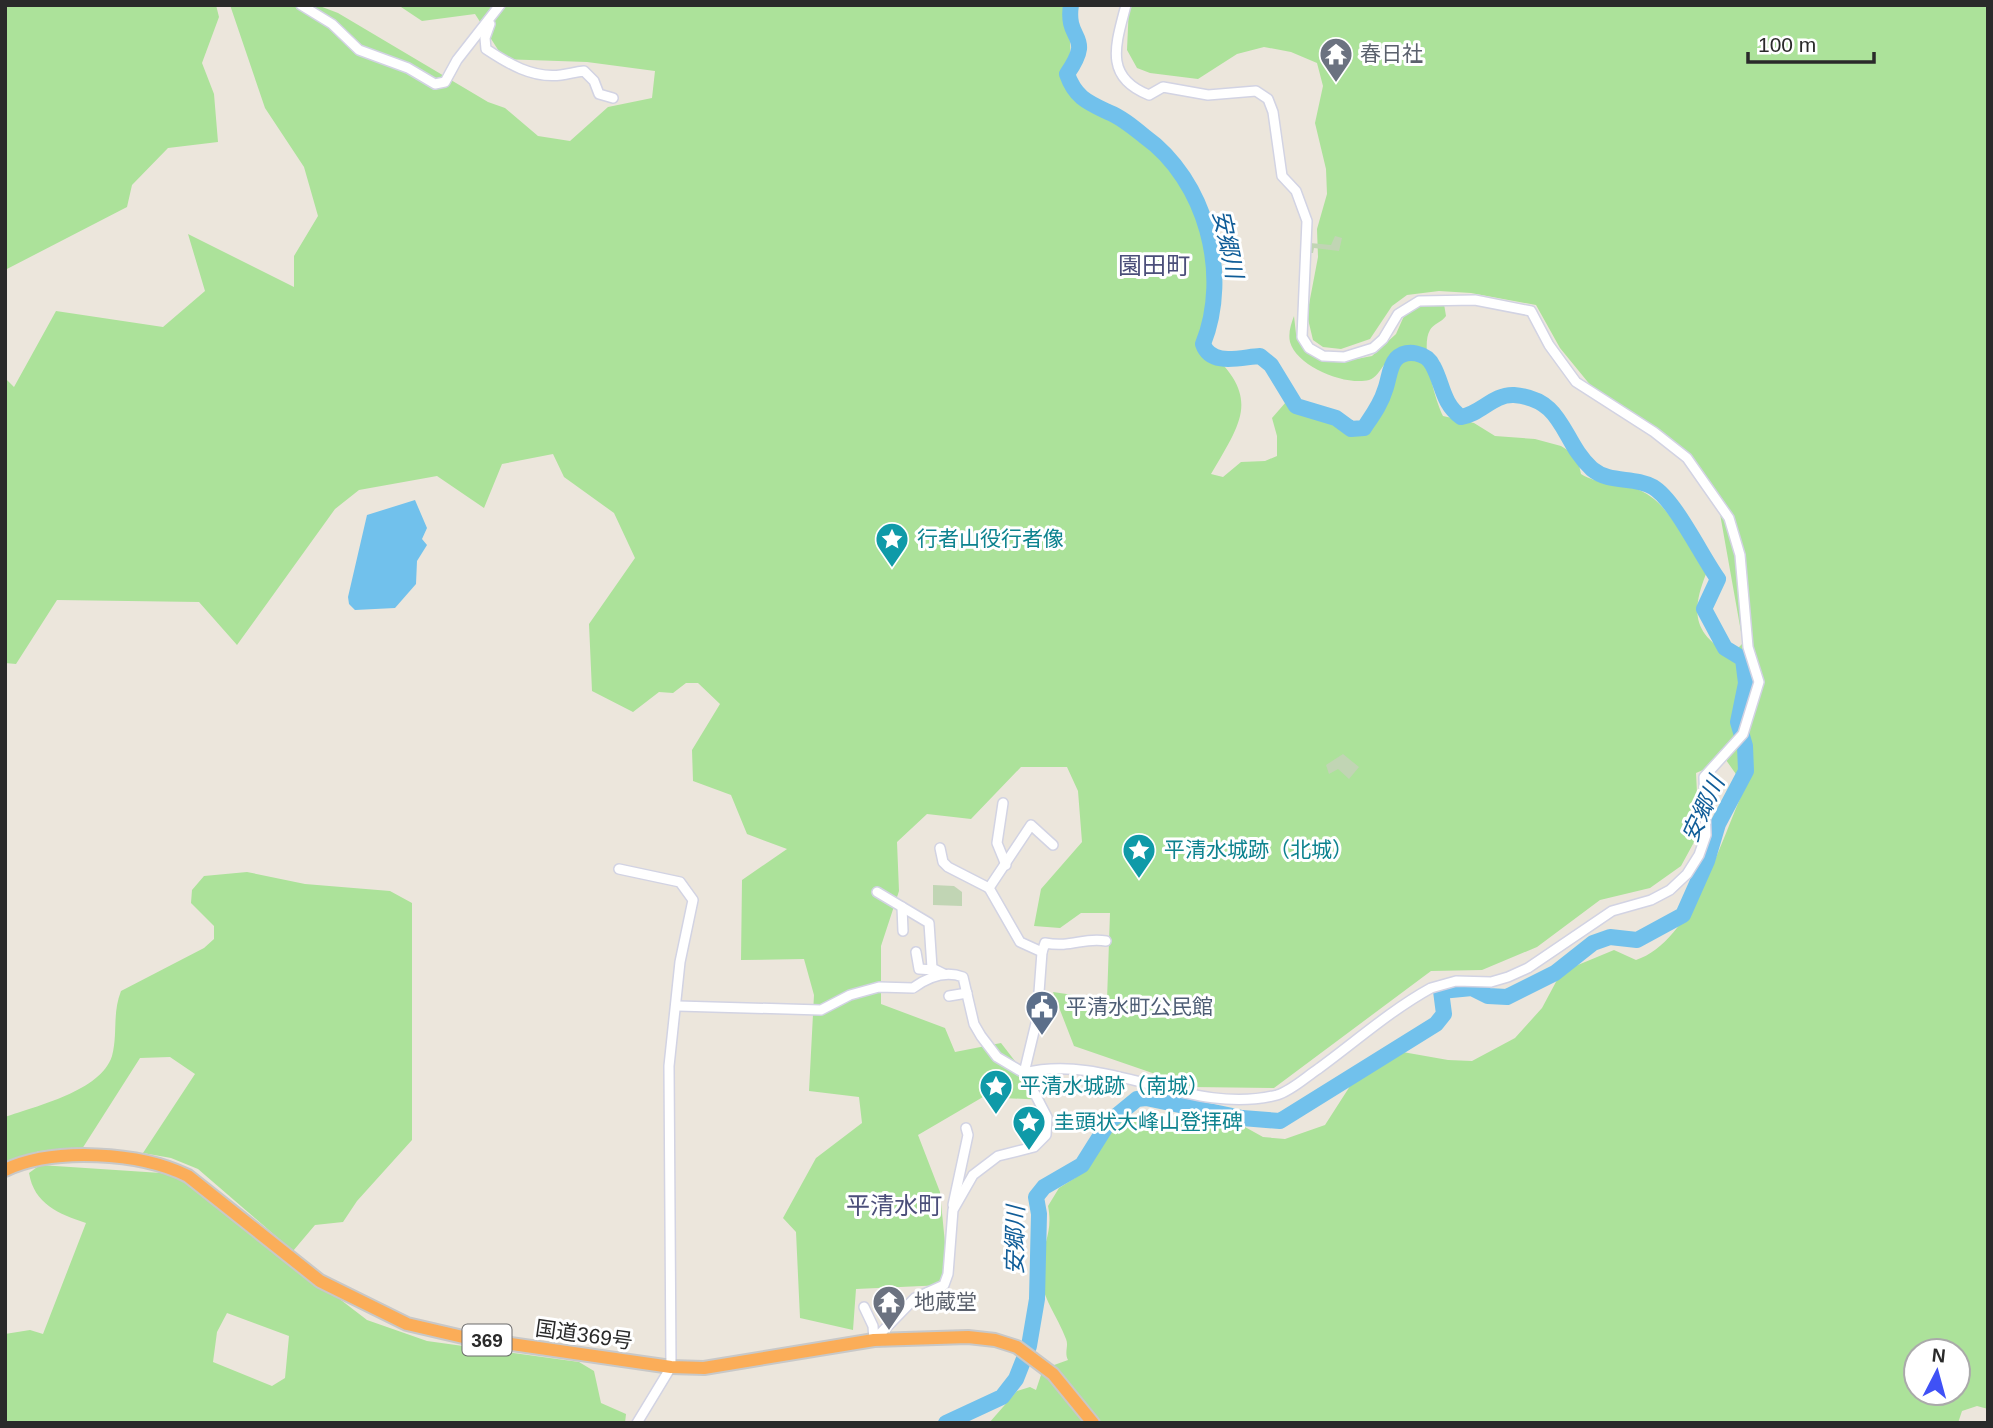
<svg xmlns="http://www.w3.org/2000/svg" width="1993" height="1428" font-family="Arial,'Noto Sans JP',sans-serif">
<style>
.green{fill:#ace29a;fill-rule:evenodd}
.cemetery{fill:#c1d5b4}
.water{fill:#71c1ec}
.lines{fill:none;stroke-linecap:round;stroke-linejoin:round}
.river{stroke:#71c1ec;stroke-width:16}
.minor-casing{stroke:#d2d3e3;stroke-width:12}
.highway-casing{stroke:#c8c8c8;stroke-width:16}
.minor{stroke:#fff;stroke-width:9}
.highway{stroke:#fbad58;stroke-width:12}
.labels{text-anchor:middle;stroke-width:6;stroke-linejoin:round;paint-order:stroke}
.shield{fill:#fff;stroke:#6a6a6a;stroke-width:2}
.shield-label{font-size:19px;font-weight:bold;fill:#2a2a2a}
.worship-label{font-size:21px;fill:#5b616d;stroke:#fff;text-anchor:start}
.culture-label{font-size:21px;fill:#0d838f;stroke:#fff;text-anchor:start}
.service-label{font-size:21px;fill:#4e5e75;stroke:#fff;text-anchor:start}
.street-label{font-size:21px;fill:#2a2a2a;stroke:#fff}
.water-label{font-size:23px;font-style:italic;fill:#105d98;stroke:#fff}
.quarter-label{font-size:24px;fill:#4b4f7a;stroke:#fff}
</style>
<rect width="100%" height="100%" fill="#ece6dc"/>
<g class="green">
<path d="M5,5h211l3,12 -17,46 12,31 4,48 -50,6 -36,37 -5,22 -122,63z"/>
<path d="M230,5h87l21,8 150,89 17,6 33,28 32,5 38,-34 44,-9 3,-27 -68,-9 -83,-3 -29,-45 -53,7 -24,-16h665c2,14 9,34 7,48 -2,12 -11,23 -4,35 12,20 43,29 62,41 16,10 30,26 42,41 46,59 42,105 34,176 57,50 40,72 7,128l12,3 18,-15 24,-1 12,-5v-20l-5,-18 14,-16c22,15 61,34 87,15l23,-51 -12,-1c-4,5 -8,13 -15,15 -23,6 -72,-13 -79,-38 -2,-9 1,-18 4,-26l2,18 10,17 11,7 24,4 31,-6 24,-22 8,-18 9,-9 31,-3 2,12c-4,6 -13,8 -16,14 -10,16 5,70 13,86l31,7 21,13 40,3 26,7 16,10 4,18c18,11 34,8 53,14 35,11 52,56 72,86 -15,38 -13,60 25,81l12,-12 -26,-146 -40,-49 -81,-56 -36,-44 -24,-43 -65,-12 -32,-2 -32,4 -15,11 -22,33 -29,10 -18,-2 -10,-7 -6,-25 11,-58 -1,-28 10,-35 -1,-25 -11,-46 8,-37 -6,-23 -26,-11 -27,-5 -27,7 -39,25 -48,-6 -13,-5 -10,-18 2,-45h859v1404l-11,-3 -15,5 -4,12h-969l28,-32 13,-4 6,3 7,-21 25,-9c-4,-8 1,-14 -2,-21 -9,-25 -28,-45 -25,-73 3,-25 12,-35 7,-60l11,-18 16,-10 19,-18 16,-32 10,-9 19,-5 80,7 26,6 18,10 22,2 40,-14 27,-42 45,-32 51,9 24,1 43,-23 27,-30 15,-28 16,-13 41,-17 22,10c56,-18 86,-122 109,-173l-19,-27 -30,13 3,60 -18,33 -31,22 -50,12 -63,47 -55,23 -51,1 -157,117 -81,-1 -119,-41 -21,-54 54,8 3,-87h-29l-21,15 -26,-2 7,-37 41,-47 -4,-51 -11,-24h-46l-50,52 -44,-5 -30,28 2,49 -18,55v58l64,24 10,24 46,-9 44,57 -62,-3 -65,38 22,57 8,82 -4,11 -88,4 -3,41 -53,-12 -4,-86 -13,-14 33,-60 46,-35 -3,-26 -50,-6 5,-96 -10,-36 -63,1 1,-80 45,-31 -40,-15 -16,-39 -38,-14 -1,-31 28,-46 -22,-21h-12l-13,10 -14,-1 -26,20 -41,-21 -3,-67 46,-66 -21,-45 -50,-36 -11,-23 -51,10 -18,44 -47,-32 -78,14 -24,19 -98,136 -38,-43 -142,-2 -41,64 -11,-1v-285l9,9 42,-76 107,16 42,-36 -17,-57 106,53v-31l24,-40 -14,-49 -39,-59zM1916,1351h42v42h-42z"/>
<path d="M247,872l58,12 85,7 22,12v237l-55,61 -14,21 -28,3 -22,26 -95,-82 -27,-11 -28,-5 52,-79 -25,-17 -30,1 -58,91 -43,2 -34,15v-49c31,-11 96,-26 107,-61 6,-22 0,-42 9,-65l83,-43 10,-9v-13l-23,-23 1,-13 12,-14z"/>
<path d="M40,1165l121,8 21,5 185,142 60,21 152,21 15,9 7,32 25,11 -1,9h-620v-89l25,-4 13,4 43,-111c-27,-9 -52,-19 -57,-50zM227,1313l62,23 -4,42 -13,8 -59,-24 4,-30z"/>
</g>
<g class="cemetery">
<path d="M1335,236l7,2 -3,13 -25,-3 -1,5h-3v-10l21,2z"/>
<path d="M1343,754l16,13 -10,12 -11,-10 -9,5 -3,-9z"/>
<path d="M933,885l21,1 8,6v14l-29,-1z"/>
</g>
<path class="water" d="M415,500l12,28 -5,11 5,6 -10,16 -1,23 -21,24 -40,2 -6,-6 -1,-7 19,-82z"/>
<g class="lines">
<path class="river" d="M946,1423l56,-26 14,-18 13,-33 8,-47 2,-85 -3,-17 8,-10 38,-22 27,-43 28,-23 9,-1 96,20 38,3 156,-97 8,-10 -3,-23 31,-3 16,8 19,1 48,-24 38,-30 17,-6 27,3 46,-25 24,-54 11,-37 28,-53 -1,-25 -7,-24 8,-39 -3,-24 -18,-11 -21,-39 14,-30c-16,-22 -43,-79 -65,-92 -19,-11 -43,-3 -61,-18 -31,-28 -27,-70 -78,-74 -21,-1 -33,19 -53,22 -19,-14 -18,-33 -28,-51 -6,-13 -26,-18 -37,-7 -7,8 -7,21 -11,31 -4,14 -13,26 -21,38l-13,1 -15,-11 -40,-12 -25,-41 -11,-9c-19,1 -49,11 -57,-12 28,-70 3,-164 -59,-208 -11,-9 -23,-19 -36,-24 -21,-10 -33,-15 -41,-38 28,-41 -2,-31 4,-69"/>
<defs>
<g id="minor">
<path d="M301,5l31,19 27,26 49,18 27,16 10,-2 12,-22 43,-55"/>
<path d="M490,24l-5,14 1,11c21,14 47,30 75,26 8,-1 14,-3 23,-4l10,10 5,13 14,4"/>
<path d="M1003,803l-6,40 9,22"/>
<path d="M940,848l3,14 5,5 41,21"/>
<path d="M619,869l61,13 13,18 -13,62 -11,104 2,301 -34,56"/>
<path d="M877,892l52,31 3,45 12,6"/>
<path d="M902,907l1,24"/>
<path d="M916,952l3,17 15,1"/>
<path d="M1042,952l3,-9c27,5 38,-6 61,-2"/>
<path d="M949,996l18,-3"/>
<path d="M678,1006l143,4 29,-15 29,-8 34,1c15,-11 32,-18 50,-11l11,47 7,12 16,21 27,16 23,44 -1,18 -12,12 -36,9 -25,19 -20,35 -5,64 -4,11 -29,13 -41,42"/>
<path d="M1024,1073c85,-21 167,44 253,22 14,-4 29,-18 41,-26 37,-27 73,-59 113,-81l25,-7 35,1 17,-5 20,-9 84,-57 39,-11 19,-10 17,-16 12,-19 7,-20 -2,-58 39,-43 16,-52 -11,-35 -8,-92 -11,-37 -42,-60 -33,-26 -78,-50 -27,-37 -18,-34 -56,-11 -56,1 -21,13 -15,25 -10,9 -29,9 -21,-1 -14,-8 -7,-11 5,-116 -11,-30 -14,-15 -9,-64 -5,-13 -12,-8 -48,4 -45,-8 -14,8c-46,-18 -33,-51 -23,-90"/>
<path d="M1024,1073l13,-54 5,-67 -22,-10 -31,-54 42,-63 22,20"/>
<path d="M953,1205l15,-70 -2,-7"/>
<path d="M864,1307l9,19 1,14"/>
</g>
<path id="highway" d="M5,1170c49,-23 135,-18 183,6l132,105 87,43 56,13 208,30 33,1 170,-28 94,-3 27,3 22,7 36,27 40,49"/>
</defs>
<use href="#minor" class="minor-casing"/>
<use href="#highway" class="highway-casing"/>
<use href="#minor" class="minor"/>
<use href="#highway" class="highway"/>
</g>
<defs>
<symbol id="temple-pin" viewBox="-11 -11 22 30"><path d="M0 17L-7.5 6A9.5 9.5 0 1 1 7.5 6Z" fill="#6b7280" stroke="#fff"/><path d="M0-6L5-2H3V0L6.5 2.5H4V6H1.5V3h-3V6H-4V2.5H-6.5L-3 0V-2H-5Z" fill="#fff"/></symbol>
<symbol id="sight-pin" viewBox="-11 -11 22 30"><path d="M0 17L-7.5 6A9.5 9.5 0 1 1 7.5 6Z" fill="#0f9aa8" stroke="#fff"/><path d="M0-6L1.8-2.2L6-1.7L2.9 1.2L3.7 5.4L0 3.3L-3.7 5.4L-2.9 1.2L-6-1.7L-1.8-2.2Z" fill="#fff"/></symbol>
<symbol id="civic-pin" viewBox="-11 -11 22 30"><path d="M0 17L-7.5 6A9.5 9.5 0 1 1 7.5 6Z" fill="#5c6f8a" stroke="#fff"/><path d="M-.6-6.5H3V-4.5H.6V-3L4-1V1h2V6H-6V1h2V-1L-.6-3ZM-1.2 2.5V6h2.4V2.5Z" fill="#fff"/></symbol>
</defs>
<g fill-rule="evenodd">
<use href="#temple-pin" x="1317" y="35" width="38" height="52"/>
<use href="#sight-pin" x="873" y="520" width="38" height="52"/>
<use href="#sight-pin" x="1120" y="831" width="38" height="52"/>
<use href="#civic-pin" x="1023" y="988" width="38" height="52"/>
<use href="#sight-pin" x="977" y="1067" width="38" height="52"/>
<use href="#sight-pin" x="1010" y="1103" width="38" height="52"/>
<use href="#temple-pin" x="870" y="1283" width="38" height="52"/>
</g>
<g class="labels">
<rect class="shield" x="462.5" y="1324.5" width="49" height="31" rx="5"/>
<g class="shield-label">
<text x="487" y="1347">369</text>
</g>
<g class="worship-label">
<text x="1360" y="61">春日社</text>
<text x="914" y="1309">地蔵堂</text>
</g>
<g class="culture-label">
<text x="917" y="546">行者山役行者像</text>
<text x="1164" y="857">平清水城跡（北城）</text>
<text x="1020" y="1093">平清水城跡（南城）</text>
<text x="1054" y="1129">圭頭状大峰山登拝碑</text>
</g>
<g class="service-label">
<text x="1066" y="1014">平清水町公民館</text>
</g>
<g class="street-label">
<text transform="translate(584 1335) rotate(8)" y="7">国道369号</text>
</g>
<g class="water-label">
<text transform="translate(1228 244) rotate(78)" y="8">安郷川</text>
<text transform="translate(1703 809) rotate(-65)" y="8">安郷川</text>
<text transform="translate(1015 1240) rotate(-89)" y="8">安郷川</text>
</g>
<g class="quarter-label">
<text x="1154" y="274">園田町</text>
<text x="894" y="1214">平清水町</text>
</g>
</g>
<rect width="1993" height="1428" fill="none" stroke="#2a2a2a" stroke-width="14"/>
<g transform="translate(1937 1372) rotate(6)"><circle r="33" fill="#ffffff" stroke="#aaaaaa" stroke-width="2"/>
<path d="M0-5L12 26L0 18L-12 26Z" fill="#3f51f6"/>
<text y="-10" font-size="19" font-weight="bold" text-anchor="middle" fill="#2a2a2a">N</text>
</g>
<path d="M1748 52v10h126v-10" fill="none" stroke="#2a2a2a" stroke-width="3.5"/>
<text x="1758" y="52" font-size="21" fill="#2a2a2a" stroke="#ffffff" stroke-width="5" paint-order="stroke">100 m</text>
</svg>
